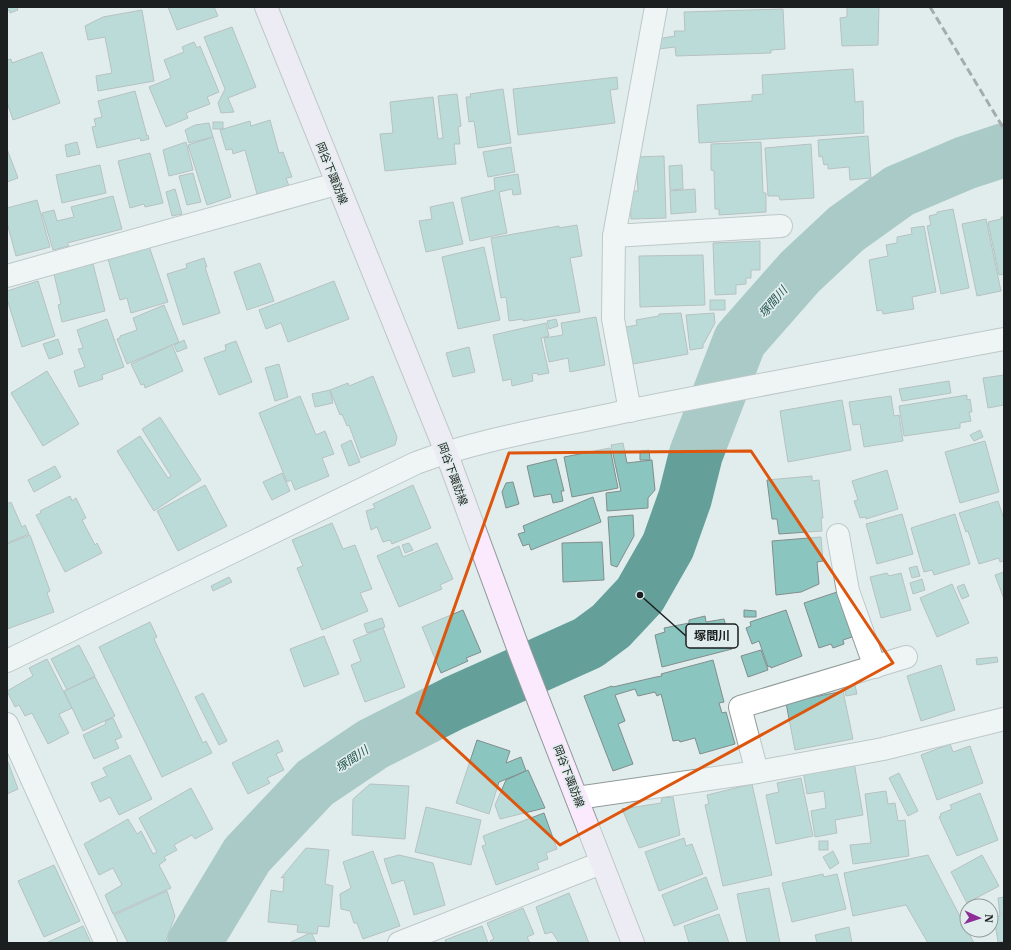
<svg xmlns="http://www.w3.org/2000/svg" width="1011" height="950" font-family="'IBM Plex Serif','Noto Sans JP',serif">
<style>
.lines{fill:none;stroke-linecap:round;stroke-linejoin:round}
.river{stroke:#649f99;stroke-width:54}
.building{fill:#8ac6bf;stroke:#828d8c}
.minor-casing{stroke:#909b99;stroke-width:24}
.tertiary-casing{stroke:#909b99;stroke-width:24}
.secondary-casing{stroke:#909b99;stroke-width:24}
.minor{stroke:#fff;stroke-width:22}
.tertiary{stroke:#fff;stroke-width:22}
.secondary{stroke:#fbeafd;stroke-width:22}
.rail{stroke:#5a6060;stroke-width:3;stroke-dasharray:8 4;stroke-linecap:butt}
.marked{fill:none;stroke:#de560d;stroke-width:3;stroke-linejoin:round}
.labels{text-anchor:middle;stroke-width:3.5;stroke-linejoin:round;paint-order:stroke}
.street-label{font-size:11px;fill:#1b1f1f;stroke:#e1edec}
.water-label{font-size:12px;font-style:italic;fill:#225551;stroke:#e1edec}
.leader{fill:none;stroke:#1b1f1f;stroke-width:1.5}
.callout-dot{fill:#1b1f1f;stroke:#e1edec;stroke-width:1.5}
.callout{fill:#e1edec;stroke:#1b1f1f;stroke-width:1.5}
.callout-label{font-size:12px;text-anchor:middle;font-weight:bold;fill:#1b1f1f}
</style>
<rect width="100%" height="100%" fill="#e1edec"/>
<g class="lines">
<path class="river" d="M194,943l53,-88 68,-72 58,-39 81,-41 134,-60 23,-17 29,-31 28,-49 17,-48 11,-44 44,-114 60,-68 46,-43 53,-38 66,-28 39,-13"/>
</g>
<g class="building">
<path d="M7,7h10l1,3 -8,3 -1,-3 -2,1z"/>
<path d="M168,7h46l4,9 -41,14z"/>
<path d="M847,7h32l-1,38 -36,1 -2,-28 7,-1z"/>
<path d="M783,9l2,40 -14,1v3l-95,3 -1,-9 -16,2 -2,-10 18,-3 -1,-5h11l-1,-19z"/>
<path d="M142,10l12,71 -56,10 -2,-15 16,-3 -7,-36 -17,3 -3,-14 18,-9z"/>
<path d="M232,27l24,60 -28,11 6,14 -13,1 -3,-10 7,-14 -21,-52z"/>
<path d="M194,42l3,6 3,-2 19,46 -12,5 3,7 -24,9 2,5 -22,9 -17,-40 22,-9 -7,-18 20,-8 -2,-5z"/>
<path d="M42,52l18,51 -47,17 -6,-18v-42l4,-1 1,4z"/>
<path d="M853,69l2,33 8,-1 1,32 -165,10 -2,-38 55,-4v-6l11,-1 -1,-19z"/>
<path d="M617,77l1,12 -8,1 5,33 -97,12 -5,-46z"/>
<path d="M503,89l8,54 -33,5 -4,-27 -5,1 -3,-25h5l-1,-3z"/>
<path d="M135,91l12,45 1,-1 1,4 -8,2 -1,-3 -43,10 -5,-21 4,-1 -2,-7 8,-2 -4,-16z"/>
<path d="M457,94l4,32 -3,1 2,17h-6l2,20 -71,7 -5,-37 13,-1 -3,-31 43,-5 5,42 5,-1 -5,-42z"/>
<path d="M270,120l9,33 4,-1 9,25 -6,1 3,8 -32,8 -12,-44 -12,4 -1,-5 -6,1 -6,-20 30,-9 1,5z"/>
<rect x="213" y="122" width="10" height="7"/>
<path d="M209,123l4,14 -24,6 -4,-13 10,-5z"/>
<path d="M868,136l3,42 -21,2 -1,-13 -21,2v-5l-4,1 -2,-9 -3,1 -1,-17z"/>
<path d="M213,137l18,60 -24,8 -19,-60z"/>
<path d="M77,142l3,12 -13,3 -2,-12z"/>
<path d="M186,142l7,28 -24,6 -6,-26z"/>
<path d="M761,142l2,51h3v19l-47,3v-6h-4l-1,-38 -3,-1v-26z"/>
<path d="M811,144l3,54 -34,2 -1,-4h-11l-3,-48z"/>
<path d="M511,147l4,25 -27,5 -5,-25z"/>
<path d="M7,149l11,29 -11,4z"/>
<path d="M150,153l13,50 -18,4 -1,-3 -14,4 -12,-47z"/>
<path d="M664,156l2,62 -35,1 -1,-28h8l-2,-34z"/>
<path d="M100,165l6,28 -44,10 -6,-28z"/>
<path d="M682,165l1,24 -13,1 -1,-24z"/>
<path d="M193,173l8,29 -14,3 -8,-29z"/>
<path d="M518,174l3,20 -8,1 -1,-6 -13,3 8,41 -37,8 -9,-43 34,-8 -1,-12z"/>
<path d="M175,189l7,25 -10,2 -6,-24z"/>
<path d="M695,189l1,23 -25,2 -1,-23z"/>
<path d="M113,196l9,33 -55,14 2,3 -16,4 -11,-37 12,-3 3,11 17,-4 -3,-10z"/>
<path d="M37,200l13,47 -34,9 -9,-33v-15z"/>
<path d="M453,202l10,42 -37,8 -7,-31 13,-2 -2,-12z"/>
<path d="M953,209l16,79 -28,6 -14,-68 4,-1 -2,-9 8,-2v-2z"/>
<path d="M1001,217h3v57l-5,1 -11,-53 13,-3z"/>
<path d="M986,219l15,72 -24,5 -15,-72z"/>
<path d="M577,225l5,31 -12,2 10,54 -57,9v-2l-14,2 -3,-24 -5,1 -10,-60 68,-12v2z"/>
<path d="M924,226l12,66 -24,5 2,12 -31,5 -1,-4 -5,1 -8,-51 19,-4 -2,-11 11,-2v-6l15,-3 -1,-6z"/>
<path d="M760,241v29h-9v8h-5v6l-10,1v9l-21,1 -2,-52z"/>
<path d="M149,246l19,56 -37,11 -4,-15 -7,2 -12,-41z"/>
<path d="M484,247l16,73 -42,9 -16,-72z"/>
<path d="M703,255l2,50 -65,2 -1,-51z"/>
<path d="M204,258l3,9h-2l15,46 -37,12 -16,-51 20,-6 -1,-4z"/>
<path d="M84,263l1,3 8,-2 12,47 -43,11 -4,-17 3,-1 -7,-30 17,-4v-4z"/>
<path d="M260,263l14,38 -27,9 -13,-38z"/>
<path d="M38,281l17,55 -33,11 -15,-48v-8z"/>
<path d="M334,281l15,38 -61,23 -7,-19 -15,6 -7,-19z"/>
<rect x="710" y="300" width="15" height="10"/>
<path d="M164,305l15,37 -52,22 -10,-25 3,-1v-2l17,-6 -4,-12z"/>
<path d="M681,313l7,41 -55,10 -7,-37 11,-2 -1,-5 23,-4v-2z"/>
<path d="M714,313l1,10 -12,22v3l-13,2 -4,-35z"/>
<path d="M596,317l9,48 -35,7 -2,-14 -19,4 -5,-24 19,-3 -2,-12z"/>
<path d="M107,319l17,48 -22,8 1,4 -24,8 -5,-16 11,-4 -7,-18 5,-1 -6,-18z"/>
<path d="M556,319l2,7 -9,3 -2,-8z"/>
<path d="M546,323l3,13 -8,2 8,35 -11,2 -1,-2 -5,1 1,7 -21,5 -1,-7 -8,2 -10,-46z"/>
<path d="M58,339l5,15 -14,5 -6,-15z"/>
<path d="M184,340l3,8 -10,4 -3,-7z"/>
<path d="M236,341l16,41 -33,13 -15,-37 22,-8 -1,-5z"/>
<path d="M172,345l11,26 -38,17 -1,-4 -3,1 -10,-21z"/>
<path d="M469,347l6,25 -22,5 -7,-24z"/>
<path d="M279,364l9,33 -13,4 -10,-33z"/>
<path d="M47,371l32,53 -36,22 -32,-53z"/>
<path d="M1004,375v30l-16,3 -5,-30z"/>
<path d="M373,376l24,61 -2,8 -34,13 -12,-33 -2,1 -5,-12 -2,1 -10,-25 18,-7 1,3z"/>
<path d="M949,381l2,12 -49,8 -3,-12z"/>
<path d="M330,390l3,13 -18,4 -3,-13z"/>
<path d="M967,395v5l3,-1 2,13h-3l2,9 -11,2v5l-56,8 -5,-30z"/>
<path d="M300,396l16,39 9,-4 9,23 -12,4 7,18 -34,14 -4,-10 -4,2 -28,-69z"/>
<path d="M891,396l3,20 5,-1 4,26 -39,6 -4,-23 -7,1 -4,-23z"/>
<path d="M842,400l9,50 -63,12 -8,-51z"/>
<path d="M160,417l41,63 -47,31 -37,-60 23,-15 28,42 3,-2 -29,-47z"/>
<path d="M980,430l3,7 -9,4 -4,-6z"/>
<path d="M351,440l9,22 -11,4 -8,-21z"/>
<path d="M985,441l14,51 -39,11 -15,-51z"/>
<path d="M623,443l4,20 25,-3 3,30 -7,8v10l-41,3 -1,-18 15,-2 -10,-46z"/>
<path d="M610,448l8,40 -46,9 -8,-40z"/>
<path d="M649,450l1,10h-10v-9z"/>
<path d="M556,459l8,32h-3l2,10 -10,2 -2,-9 -17,3 -7,-31z"/>
<path d="M55,466l6,11 -27,15 -6,-12z"/>
<path d="M887,470l11,39 -32,10v-2l-6,1 -6,-17 4,-1 -6,-19z"/>
<path d="M282,473l8,18 -18,9 -9,-18z"/>
<path d="M812,476v5l7,-1 4,38h-2l1,13 -43,3 -2,-15h-5l-5,-39z"/>
<path d="M513,482l6,22 -13,4 -4,-16 4,-9z"/>
<path d="M205,485l22,41 -49,25 -21,-40z"/>
<path d="M413,485l18,43 -39,16 -2,-4 -7,2 -6,-15 -6,3 -5,-19 9,-3 -2,-4z"/>
<path d="M70,496l2,5 4,-3 10,20 -4,2 13,25 2,-2 5,10 -37,19 -29,-57 5,-2 -1,-2z"/>
<path d="M593,497l8,25 -70,28 -2,-6 -6,2 -5,-12 7,-2 -2,-6z"/>
<path d="M998,501l6,18v42l-4,1 -1,-4 -20,6 -11,-33 -2,1 -7,-19z"/>
<path d="M11,502l11,25 3,-2 4,9 -22,9v-39z"/>
<path d="M902,514l11,40 -36,10 -11,-40z"/>
<path d="M955,514l15,50 -36,11 -2,-5 -8,2 -13,-44z"/>
<path d="M633,515l1,21 -17,31 -6,-2 -3,-48z"/>
<path d="M332,523l11,26 12,-4 17,44 -12,4 8,18 -46,19 -25,-62 6,-2 -11,-26z"/>
<path d="M30,535l20,56 -3,2 7,19 -47,17v-85z"/>
<path d="M821,537l2,24 -6,1 2,22 -18,8 -25,3 -4,-54z"/>
<path d="M602,542l2,38 -41,2 -1,-39z"/>
<path d="M409,543l4,7 -8,3 -3,-8z"/>
<path d="M437,543l16,36 -13,6 2,4 -43,18 -22,-51 22,-10 4,11z"/>
<path d="M917,566l3,10 -8,2 -3,-10z"/>
<path d="M1004,572v27l-9,-24z"/>
<path d="M887,573l2,3 12,-3 10,37 -30,8 -11,-41z"/>
<path d="M229,577l3,5 -19,9 -2,-5z"/>
<path d="M922,579l3,11 -12,4 -3,-11z"/>
<path d="M952,584l17,39 -32,14 -17,-39z"/>
<path d="M964,584l5,12 -7,3 -5,-12z"/>
<path d="M837,592l15,45 -9,3 1,4 -11,4 -2,-4 -12,4 -15,-45z"/>
<path d="M463,610l18,42 -15,6 2,3 -27,12 -19,-46z"/>
<path d="M744,610l12,1v6h-12z"/>
<path d="M786,610l16,46 -31,12 -1,-2 -2,1 -9,-26 -7,3 -6,-16 5,-2 -1,-4z"/>
<path d="M705,616l1,6 18,-3 8,30 -70,18 -7,-32 10,-3 -1,-4 25,-5v-3z"/>
<path d="M382,618l3,9 -18,6 -3,-9z"/>
<path d="M150,622l7,15 -3,2 49,104 3,-2 6,12 -50,24 -63,-130z"/>
<path d="M383,628l22,59 -40,15 -14,-37 10,-4 -8,-21z"/>
<path d="M324,636l15,38 -35,13 -14,-38z"/>
<path d="M79,645l16,31 -28,14 -16,-31z"/>
<path d="M761,650l7,20 -20,7 -7,-21z"/>
<path d="M997,657l1,5 -21,3 -1,-6z"/>
<path d="M47,659l25,49 -13,6 10,19 -21,11 -16,-31 -7,3 -6,-11 -4,2 -8,-16 26,-15 -4,-8z"/>
<path d="M713,660l11,42 -5,1 3,10 4,-1 9,32 -35,10 -5,-16 -15,4 -1,-2 -6,1 -12,-47 -4,2 -2,-4 -17,4 -3,-7 -20,6 10,26 -7,3 15,40 -20,7 -29,-75 28,-10 1,1 43,-10 6,-1 -1,-2z"/>
<path d="M941,665l14,45 -34,11 -14,-45z"/>
<path d="M95,677l20,39 -32,15 -19,-40z"/>
<path d="M854,681l3,13 -11,2 -3,-13z"/>
<path d="M843,691l10,48 -58,11 -9,-47z"/>
<path d="M203,693l24,48 -8,4 -24,-48z"/>
<path d="M113,718l9,19 -7,3 4,8 -25,11 -11,-24 23,-11 -1,-3z"/>
<path d="M278,740l5,11 -7,3 8,16 -17,8 3,5 -22,11 -16,-31z"/>
<path d="M477,740l33,11 -4,12 15,-6 5,14 -27,11 -10,32 -33,-11z"/>
<path d="M950,744l3,8 17,-6 13,37 -46,17 -16,-45z"/>
<path d="M130,755l22,44 -33,16 -9,-18 -10,5 -9,-19 16,-7 -4,-8z"/>
<path d="M8,762l10,27 -11,5v-31z"/>
<path d="M854,762l9,53 -28,5 2,13 -22,4 -4,-26 15,-3 -2,-17 -17,3 -4,-23z"/>
<path d="M528,770l17,38 -45,11 -5,-14 11,-25z"/>
<path d="M899,773l19,38 -10,5 -19,-38z"/>
<path d="M801,778l12,58 -37,8 -10,-49 13,-3 -2,-9z"/>
<path d="M370,784l39,2 -4,53 -53,-4 1,-36z"/>
<path d="M752,784l20,91 -49,11 -18,-81 4,-1 -2,-9z"/>
<path d="M191,788l22,41 -18,10 -3,-4 -18,10 3,5 -13,7 2,3 -7,5 12,23 -58,26 -8,-19 17,-10 -9,-17 -14,7 -15,-31 44,-25 9,15 4,-3 12,23 4,-2 -18,-34z"/>
<path d="M886,791l2,13 7,-1 3,18 7,-1 4,36 -56,8 -3,-19 21,-2 -6,-49z"/>
<path d="M980,793l18,47 -41,16 -18,-39 2,-1 -1,-2 12,-5 -2,-4z"/>
<path d="M673,797l7,38 -41,13 -17,-39 39,-6 1,-5z"/>
<path d="M426,807l55,13 -10,45 -56,-13z"/>
<path d="M544,813l13,36 -11,4 2,6 -11,4 2,6 -43,16 -14,-39 4,-1 -3,-9z"/>
<path d="M684,838l2,8 6,-2 11,30 -44,17 -14,-39z"/>
<rect x="819" y="841" width="9" height="9"/>
<path d="M306,848l23,2 -4,34 8,2 -4,41 -11,-1 -1,8 -20,-2 1,-7 -30,-3 3,-32 12,2 1,-15 -3,1z"/>
<path d="M373,851l27,75 -37,13 -6,-16h-3l-4,-12 -9,-2 -1,-15 11,-6 -8,-26z"/>
<path d="M833,851l6,12 -9,6 -7,-12z"/>
<path d="M399,855l34,8 12,42 -31,10 -10,-35 -12,4 -8,-25z"/>
<path d="M928,855l46,88h-46l-22,-38 -53,11 -9,-43z"/>
<path d="M982,855l17,31 -32,17 -16,-31z"/>
<path d="M54,865l26,56 -36,16 -26,-56z"/>
<path d="M823,874l1,3 13,-3 9,35 -54,13 -10,-39z"/>
<path d="M706,877l12,32 -44,17 -12,-31z"/>
<path d="M769,888l11,55h-33l-10,-49z"/>
<path d="M167,891l8,25 -10,27h-37l-14,-28z"/>
<path d="M569,893l20,50h-30l-7,-11 -7,2 -9,-27z"/>
<path d="M1004,897v44l-6,1 -4,-25 6,-1 -2,-18z"/>
<path d="M523,908l11,26 -7,3 3,6h-39l-1,-2 4,-2 -7,-16z"/>
<path d="M719,914l10,29h-40l-5,-17z"/>
<path d="M83,926l8,17h-45z"/>
<path d="M482,926l6,17h-42l-1,-3z"/>
<path d="M849,927l3,16h-35l-2,-8z"/>
<path d="M310,933l2,1 4,9h-27z"/>
</g>
<g class="lines">
<defs>
<g id="minor">
<path d="M614,236l167,-10"/>
<path d="M7,276l329,-92"/>
<path d="M630,411l-17,-92 1,-83 42,-229"/>
<path d="M838,535l10,56 27,76"/>
<path d="M7,724l99,219"/>
<path d="M757,772l-17,-65 166,-50"/>
<path d="M577,798l180,-26 126,-23 121,-30"/>
<path d="M399,943l202,-80"/>
</g>
<path id="tertiary" d="M7,661l409,-198c65,-24 134,-35 202,-50 128,-26 257,-50 386,-74"/>
<path id="secondary" d="M266,7l180,445 74,201 113,290"/>
</defs>
<use href="#minor" class="minor-casing"/>
<use href="#tertiary" class="tertiary-casing"/>
<use href="#secondary" class="secondary-casing"/>
<use href="#minor" class="minor"/>
<use href="#tertiary" class="tertiary"/>
<use href="#secondary" class="secondary"/>
<path class="rail" d="M930,7l74,122"/>
</g>
<path d="M0 0H1011V950H0ZM751,451l142,212 -333,182 -143,-132 92,-260z" fill="#e1edec" fill-opacity=".55" fill-rule="evenodd"/>
<path class="marked" d="M751,451l142,212 -333,182 -143,-132 92,-260z"/>
<g class="labels">
<g class="street-label">
<text transform="translate(332 173) rotate(68)" y="4">岡谷下諏訪線</text>
<text transform="translate(453 474) rotate(70)" y="4">岡谷下諏訪線</text>
<text transform="translate(569 776) rotate(69)" y="4">岡谷下諏訪線</text>
</g>
<g class="water-label">
<text transform="translate(773 302) rotate(-49)" y="4">塚間川</text>
<text transform="translate(352 759) rotate(-34)" y="4">塚間川</text>
</g>
</g>
<path class="leader" d="M640 595L686 636"/>
<circle class="callout-dot" cx="640" cy="595" r="4"/>
<rect class="callout" x="686" y="624" width="52" height="24" rx="4"/>
<g class="callout-label">
<text x="712" y="640">塚間川</text>
</g>
<rect width="1011" height="950" fill="none" stroke="#1b1f1f" stroke-width="16"/>
<g transform="translate(979 918) rotate(93)"><circle r="19" fill="#e1edec" stroke="#929b9a"/>
<path d="M0-3L7 15L0 10L-7 15Z" fill="#8d2e98"/>
<text y="-6" font-size="11" font-weight="bold" text-anchor="middle" fill="#1b1f1f">N</text>
</g>
</svg>
